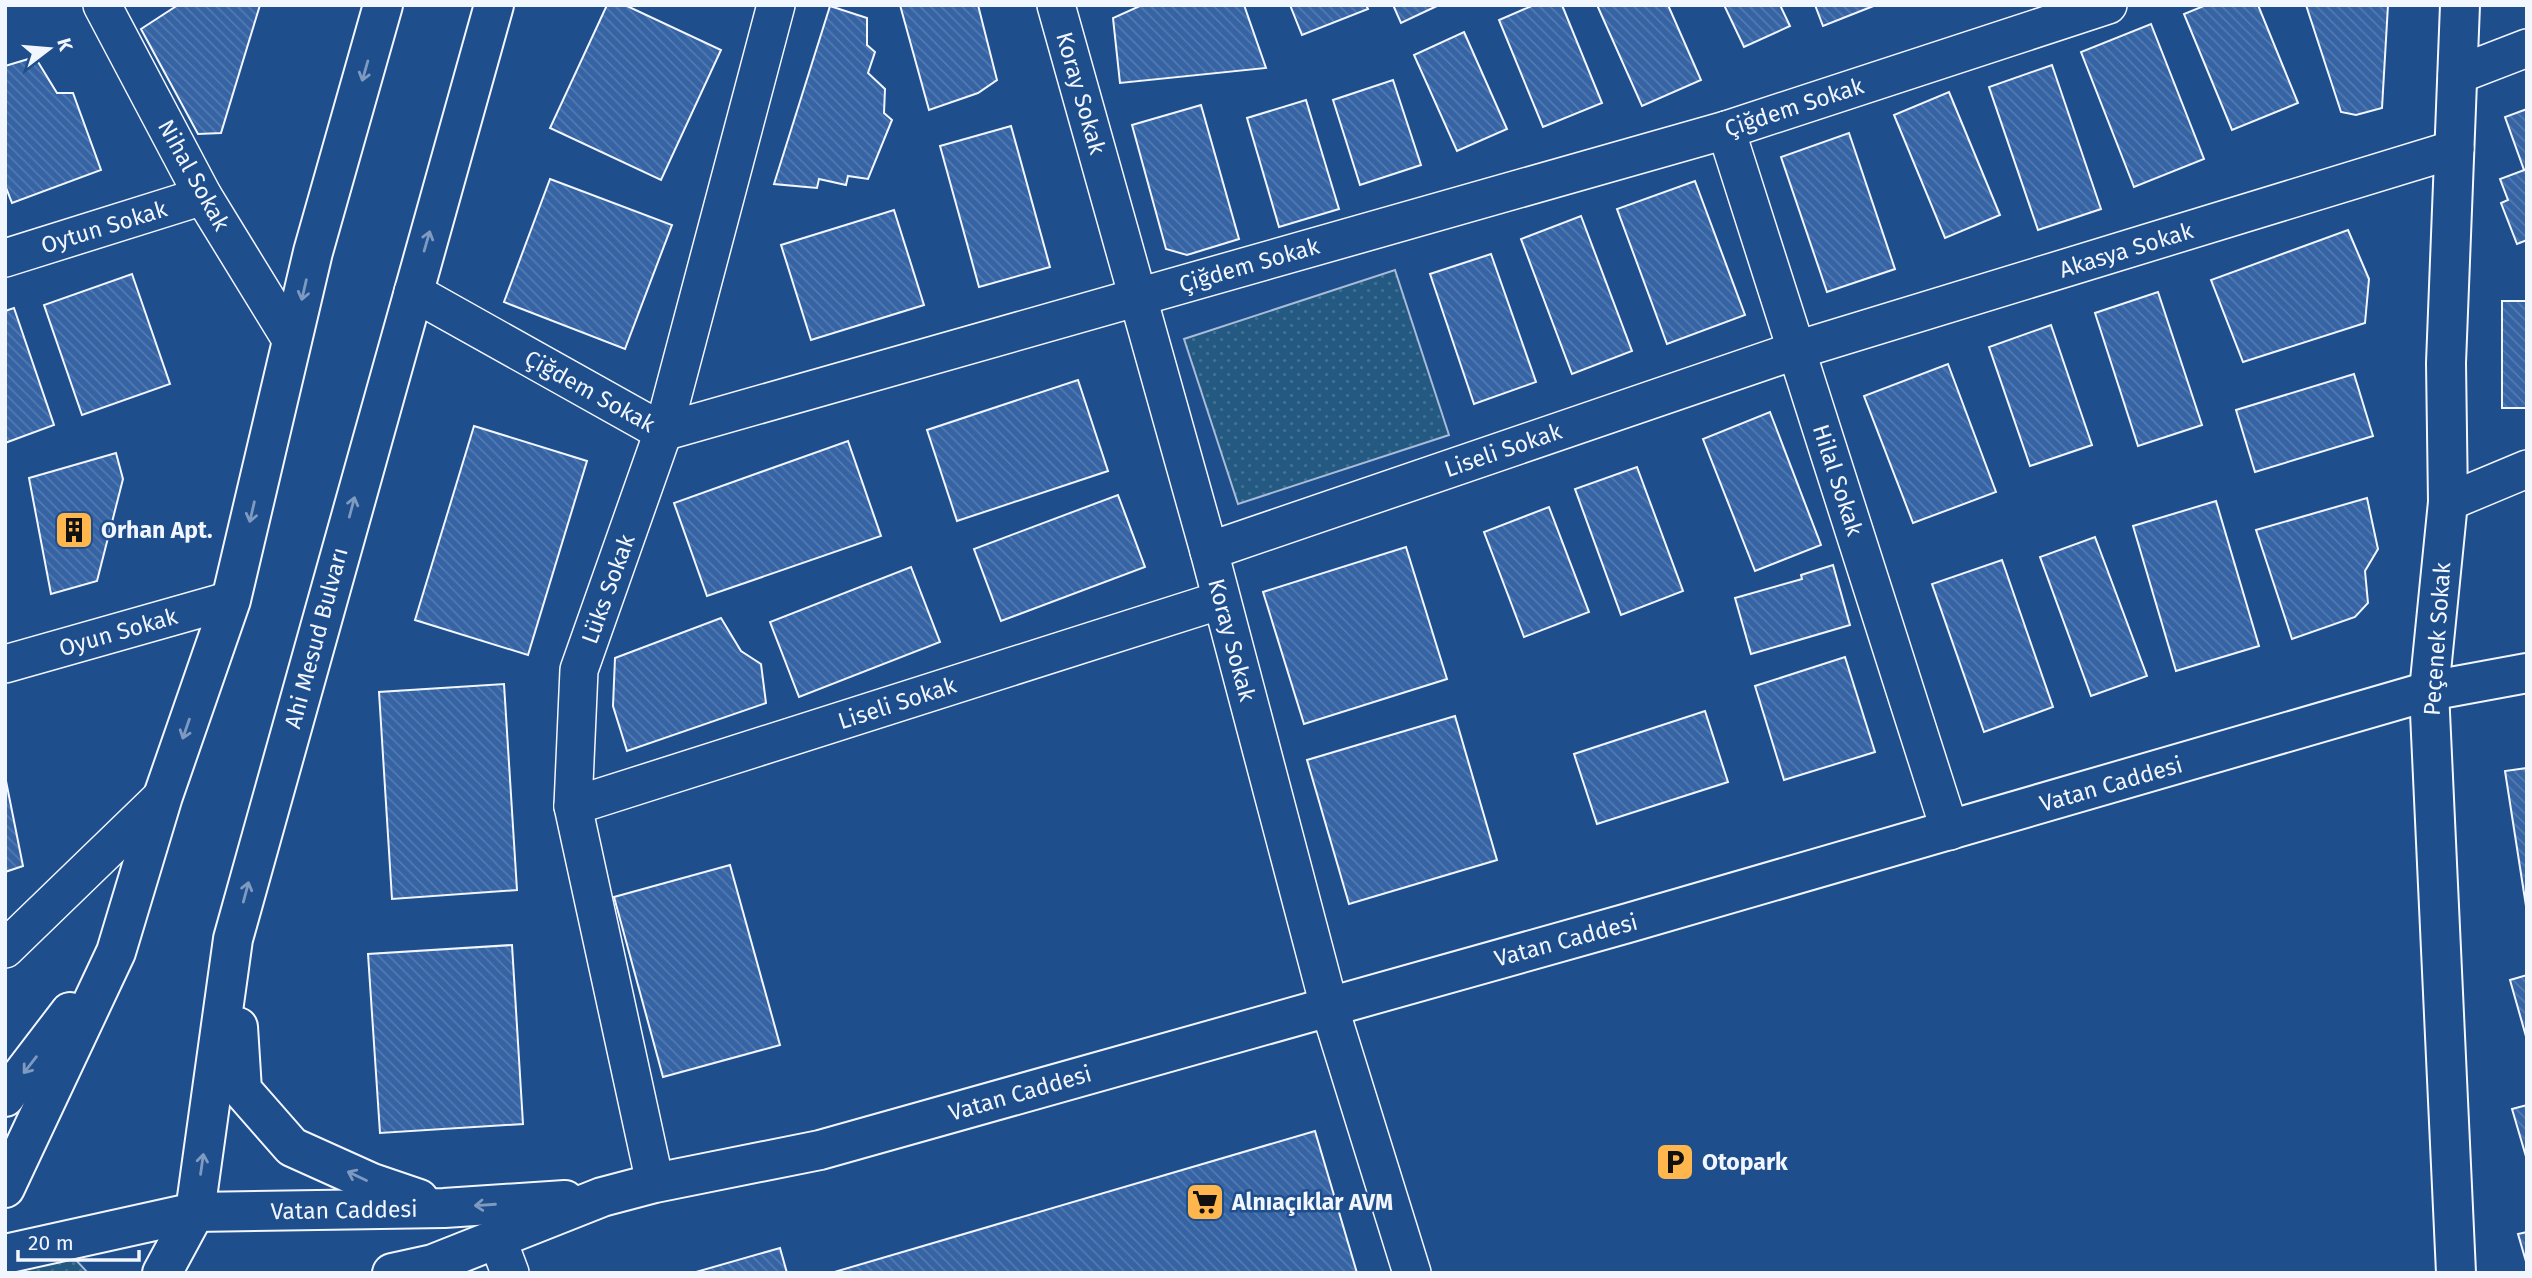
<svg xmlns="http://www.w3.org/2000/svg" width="2532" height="1278" font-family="'Fira Sans',sans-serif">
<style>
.grass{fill:url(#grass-dots);stroke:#a8bbd7;stroke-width:2}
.building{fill:url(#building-back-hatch);stroke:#f2f6ff;stroke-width:2}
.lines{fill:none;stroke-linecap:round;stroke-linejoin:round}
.minor-casing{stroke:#f2f6ff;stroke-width:40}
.tertiary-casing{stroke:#f2f6ff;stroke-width:42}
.secondary-casing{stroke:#f2f6ff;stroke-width:42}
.minor{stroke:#1f4e8c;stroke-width:37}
.tertiary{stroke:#1f4e8c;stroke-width:38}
.secondary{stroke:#1f4e8c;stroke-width:38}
.oneway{stroke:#7e9ac0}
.labels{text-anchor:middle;stroke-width:5;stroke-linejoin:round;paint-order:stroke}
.street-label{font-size:23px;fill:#f2f6ff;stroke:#1f4e8c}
.poi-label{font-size:23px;font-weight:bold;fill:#f2f6ff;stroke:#1f4e8c;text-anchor:start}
</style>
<defs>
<pattern id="grass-dots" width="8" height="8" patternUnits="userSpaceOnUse" patternTransform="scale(1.75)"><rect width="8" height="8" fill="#245a82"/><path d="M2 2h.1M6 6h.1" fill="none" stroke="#447295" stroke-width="1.8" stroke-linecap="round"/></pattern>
<pattern id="building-back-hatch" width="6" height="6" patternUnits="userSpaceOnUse" patternTransform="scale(1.75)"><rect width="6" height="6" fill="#3563a3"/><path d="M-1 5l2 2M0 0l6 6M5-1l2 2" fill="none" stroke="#537ab1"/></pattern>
</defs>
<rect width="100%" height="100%" fill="#1f4e8c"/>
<g class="grass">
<path d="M1395,270l54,165 -211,69 -54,-165z"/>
<path d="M62,1253l13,6 13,14h-74l7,-11z"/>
</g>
<g class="building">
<path d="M178,5h82l-39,128 -23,1 -57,-105z"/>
<path d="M607,5h18l96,45 -60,130 -111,-52z"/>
<path d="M900,5h78l19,75 -19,13 -49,17z"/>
<path d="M1142,5h102l22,63 -146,15 -7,-65z"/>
<path d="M1290,5h76l2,4 -66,26z"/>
<path d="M1393,5h46l-38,18z"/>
<path d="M1534,5h28l40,98 -59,24 -44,-107z"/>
<path d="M1597,5h71l33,75 -59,26z"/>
<path d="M1724,5h56l10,21 -46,21z"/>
<path d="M1815,5h61l-53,21z"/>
<path d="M2206,5h52l40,98 -66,27 -48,-116z"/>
<path d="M2306,5h82l-6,103 -26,7 -15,-3z"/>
<path d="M830,6l37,12v27l8,7 -7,21 17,16 -1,24 8,7 -24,59 -20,-3 -2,9 -27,-6 -2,9 -43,-4z"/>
<path d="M2151,24l53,135 -70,28 -53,-135z"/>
<path d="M1464,32l43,97 -50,22 -43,-96z"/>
<path d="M35,57l22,36h16l28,77 -89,33 -7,-18v-119z"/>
<path d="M2052,65l49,144 -63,21 -49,-143z"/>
<path d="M1393,80l28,85 -61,20 -27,-85z"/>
<path d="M1949,92l51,123 -55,23 -51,-123z"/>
<path d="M1306,100l33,109 -60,18 -32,-109z"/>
<path d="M1201,105l38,134 -52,16 -21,-6 -34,-124z"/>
<path d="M2527,109v60l-3,1 -19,-53z"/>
<path d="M1011,126l39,141 -71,20 -39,-141z"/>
<path d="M1849,133l46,136 -68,23 -46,-135z"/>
<path d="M2527,169v71l-10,4 -16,-41 7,-3 -8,-21z"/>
<path d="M550,179l122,46 -47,124 -121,-47z"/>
<path d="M1695,181l50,134 -78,29 -50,-135z"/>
<path d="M894,210l30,95 -113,35 -30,-95z"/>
<path d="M1581,216l51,135 -60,23 -51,-135z"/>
<path d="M2348,230l21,49 -4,44 -122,39 -32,-82z"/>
<path d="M1491,254l45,128 -62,22 -44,-130z"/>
<path d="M132,274l38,110 -88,31 -38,-110z"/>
<path d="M2158,292l44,133 -64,21 -43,-133z"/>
<rect x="2502" y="301" width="25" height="107"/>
<path d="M14,308l40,117 -49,18v-132z"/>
<path d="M2051,325l41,120 -62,21 -41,-119z"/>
<path d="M1948,364l48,128 -83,31 -49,-127z"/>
<path d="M2354,374l19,62 -118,36 -19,-62z"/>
<path d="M1078,380l30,91 -151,50 -30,-91z"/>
<path d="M1770,412l51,133 -66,26 -52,-132z"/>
<path d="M474,426l113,35 -59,194 -113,-35z"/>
<path d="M848,441l33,95 -174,60 -33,-93z"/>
<path d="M116,453l7,26 -26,102 -46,13 -22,-116z"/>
<path d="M1637,467l46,124 -62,24 -46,-126z"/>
<path d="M1118,495l27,72 -144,54 -27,-72z"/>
<path d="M2367,498l11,51 -13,22 3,32 -13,14 -63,22 -36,-109z"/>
<path d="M2216,501l43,145 -83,25 -43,-145z"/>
<path d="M1549,507l40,105 -65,25 -40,-105z"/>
<path d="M2095,537l52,139 -56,20 -51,-139z"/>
<path d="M1406,547l41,132 -143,45 -41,-132z"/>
<path d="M2002,560l51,147 -69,25 -52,-148z"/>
<path d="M1833,565l17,60 -99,29 -16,-56 67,-19 -1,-4z"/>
<path d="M911,567l29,75 -141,55 -29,-75z"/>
<path d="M721,618l20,33 20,13 5,39 -139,48 -14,-45 2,-48z"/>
<path d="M1845,657l30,95 -91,28 -29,-94z"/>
<path d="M504,684l13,206 -125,9 -13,-207z"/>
<path d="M1705,711l23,71 -131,42 -23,-70z"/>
<path d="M1455,716l42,144 -148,44 -42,-144z"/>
<path d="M2527,768v138h-1l-21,-135z"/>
<path d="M5,776l18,90 -18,6z"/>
<path d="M730,865l50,180 -117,32 -49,-180z"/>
<path d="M512,945l11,179 -143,9 -12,-179z"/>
<path d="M2527,975v65l-17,-60z"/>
<path d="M2527,1105v55l-15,-51z"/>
<path d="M1315,1131l42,142h-526z"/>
<path d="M2527,1232v33l-9,-31z"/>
<path d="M780,1248l7,25h-90l-1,-1z"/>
</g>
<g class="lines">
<defs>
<g id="minor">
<path d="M102,5l101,191 89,145"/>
<path d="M1056,5l153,546 120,455 83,267"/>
<path d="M2457,75l70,-27"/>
<path d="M1726,130l224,701"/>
<path d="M5,258l198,-62"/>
<path d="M413,292l250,140 1063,-302 382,-125"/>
<path d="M2448,502l79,-33"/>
<path d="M1209,551l588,-201 658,-201"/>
<path d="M5,664l226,-64"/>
<path d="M573,806l648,-206"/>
<path d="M5,949l158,-153"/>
<path d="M655,1183l-82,-377 6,-136 84,-238 113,-427"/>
<path d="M497,1238l13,35"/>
</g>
<path id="tertiary" d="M2456,1273l-27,-582 19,-189 -2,-139 14,-358"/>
<g id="secondary">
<path d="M238,1027l4,63 50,57 80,36 47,16"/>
<path d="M5,1097l65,-85"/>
<path d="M5,1188l111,-236 47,-156 68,-196 82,-348 70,-247"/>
<path d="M5,1254l190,-42 249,-4 121,-8"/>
<path d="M162,1273l33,-61 38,-273 261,-934"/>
<path d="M392,1273l41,-9 169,-67 53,-14 165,-33 808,-227 801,-232 98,-18"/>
</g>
</defs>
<use href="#minor" class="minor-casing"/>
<use href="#tertiary" class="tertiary-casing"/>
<use href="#secondary" class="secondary-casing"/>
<use href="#minor" class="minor"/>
<use href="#tertiary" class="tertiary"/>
<use href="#secondary" class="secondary"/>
</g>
<defs><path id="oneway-shaft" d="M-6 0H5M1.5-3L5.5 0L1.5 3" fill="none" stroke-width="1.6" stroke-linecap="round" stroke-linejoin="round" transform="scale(1.75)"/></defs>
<g class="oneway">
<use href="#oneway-shaft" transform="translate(365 71) rotate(106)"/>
<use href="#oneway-shaft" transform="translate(427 241) rotate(-74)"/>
<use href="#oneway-shaft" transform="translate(304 290) rotate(103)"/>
<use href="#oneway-shaft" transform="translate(352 507) rotate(-75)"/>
<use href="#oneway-shaft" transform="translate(252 512) rotate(103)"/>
<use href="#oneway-shaft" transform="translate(186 729) rotate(109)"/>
<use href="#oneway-shaft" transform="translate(246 892) rotate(-75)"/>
<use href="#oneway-shaft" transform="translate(30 1065) rotate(128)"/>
<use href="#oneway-shaft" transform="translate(202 1164) rotate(-82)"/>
<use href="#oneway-shaft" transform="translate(357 1176) rotate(-155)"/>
<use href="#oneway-shaft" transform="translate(485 1205) rotate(176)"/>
</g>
<defs>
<symbol id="building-square" viewBox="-11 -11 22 22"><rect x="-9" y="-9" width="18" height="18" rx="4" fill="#ffb74d" stroke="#1f4e8c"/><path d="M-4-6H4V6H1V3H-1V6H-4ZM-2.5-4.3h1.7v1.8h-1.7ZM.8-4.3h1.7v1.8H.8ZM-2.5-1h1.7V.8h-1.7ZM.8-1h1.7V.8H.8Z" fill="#111"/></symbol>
<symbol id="parking-square" viewBox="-11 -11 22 22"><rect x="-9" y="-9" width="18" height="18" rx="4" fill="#ffb74d" stroke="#1f4e8c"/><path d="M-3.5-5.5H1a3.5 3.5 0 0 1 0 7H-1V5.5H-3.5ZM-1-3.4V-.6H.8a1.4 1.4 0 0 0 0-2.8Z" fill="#111"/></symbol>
<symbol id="supermarket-square" viewBox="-11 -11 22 22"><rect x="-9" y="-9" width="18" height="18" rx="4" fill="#ffb74d" stroke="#1f4e8c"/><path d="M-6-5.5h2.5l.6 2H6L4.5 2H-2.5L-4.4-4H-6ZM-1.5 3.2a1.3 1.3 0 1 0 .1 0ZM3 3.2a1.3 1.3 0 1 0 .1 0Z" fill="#111"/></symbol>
</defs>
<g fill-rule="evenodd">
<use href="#building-square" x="52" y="508" width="44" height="44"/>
<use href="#parking-square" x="1653" y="1140" width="44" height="44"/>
<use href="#supermarket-square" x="1183" y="1180" width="44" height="44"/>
</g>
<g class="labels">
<g class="street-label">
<text transform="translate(1081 93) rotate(74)" y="8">Koray Sokak</text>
<text transform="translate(1794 107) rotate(-18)" y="8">Çiğdem Sokak</text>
<text transform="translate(194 175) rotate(61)" y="8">Nihal Sokak</text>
<text transform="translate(104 227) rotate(-17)" y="8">Oytun Sokak</text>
<text transform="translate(2126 250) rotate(-17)" y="8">Akasya Sokak</text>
<text transform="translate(1249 265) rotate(-16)" y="8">Çiğdem Sokak</text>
<text transform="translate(590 391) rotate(29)" y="8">Çiğdem Sokak</text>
<text transform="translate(1503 450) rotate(-19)" y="8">Liseli Sokak</text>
<text transform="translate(1838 480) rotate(72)" y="8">Hilal Sokak</text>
<text transform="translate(608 589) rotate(-70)" y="8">Lüks Sokak</text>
<text transform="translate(118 632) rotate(-16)" y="8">Oyun Sokak</text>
<text transform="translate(316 638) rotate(-75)" y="8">Ahi Mesud Bulvarı</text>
<text transform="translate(2437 639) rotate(-86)" y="8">Peçenek Sokak</text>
<text transform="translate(1232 640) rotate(75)" y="8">Koray Sokak</text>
<text transform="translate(897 703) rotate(-18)" y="8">Liseli Sokak</text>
<text transform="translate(2111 784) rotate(-16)" y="8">Vatan Caddesi</text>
<text transform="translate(1566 940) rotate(-15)" y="8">Vatan Caddesi</text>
<text transform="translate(1020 1093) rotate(-16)" y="8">Vatan Caddesi</text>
<text transform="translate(344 1210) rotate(-1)" y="8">Vatan Caddesi</text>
</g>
<g class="poi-label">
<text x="101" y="538">Orhan Apt.</text>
<text x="1702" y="1170">Otopark</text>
<text x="1232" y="1210">Alnıaçıklar AVM</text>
</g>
</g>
<rect width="2532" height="1278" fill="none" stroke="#f2f6ff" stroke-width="14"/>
<g transform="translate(49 49) rotate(74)" stroke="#1f4e8c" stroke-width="5" paint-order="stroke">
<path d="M0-5L12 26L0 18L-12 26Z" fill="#f2f6ff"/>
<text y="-10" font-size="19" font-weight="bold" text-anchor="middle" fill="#f2f6ff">K</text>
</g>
<path d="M18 1250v10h121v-10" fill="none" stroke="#f2f6ff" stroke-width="3.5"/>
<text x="28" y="1250" font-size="21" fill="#f2f6ff" stroke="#1f4e8c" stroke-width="5" paint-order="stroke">20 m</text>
</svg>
